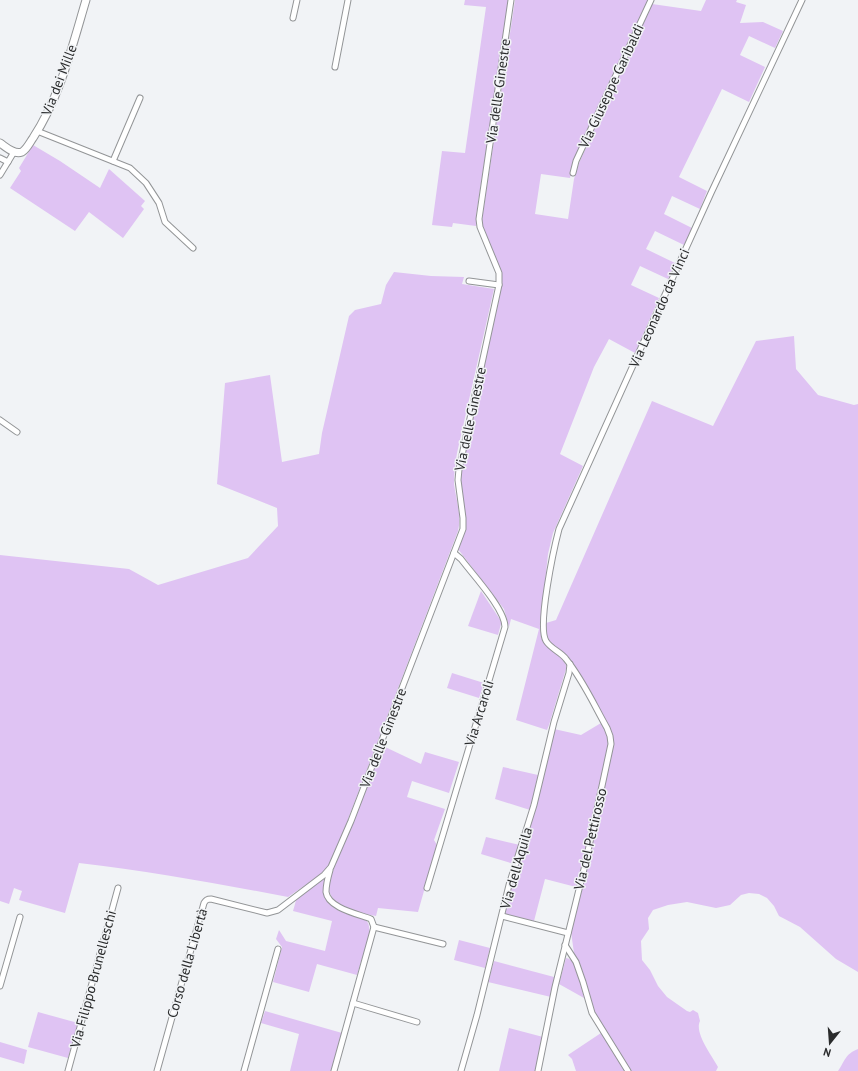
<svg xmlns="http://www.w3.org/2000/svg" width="858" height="1071" font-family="'PT Sans',sans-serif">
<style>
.green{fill:#dfc3f3}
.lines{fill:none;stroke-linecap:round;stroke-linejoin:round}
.minor-casing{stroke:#939597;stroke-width:7}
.major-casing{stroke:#939597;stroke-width:9}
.minor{stroke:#fff;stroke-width:5}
.major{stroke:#fff;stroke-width:7}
.labels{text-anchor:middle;stroke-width:3;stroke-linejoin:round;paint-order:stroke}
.street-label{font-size:14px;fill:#2a2b2c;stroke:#f1f3f6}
</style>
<rect width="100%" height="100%" fill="#f1f3f6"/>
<g class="green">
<path d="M465,0h44l-33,216v10l-23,-3 -1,4 -20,-2 10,-74 23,2 21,-146 -22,-2z"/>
<path d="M515,0h134l-75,160 -4,18 -29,-4 -6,40 33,5 6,-40 5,-16 73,-159 49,7 5,-11h31l-1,2 10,3 -6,18 23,-1 20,9 -8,17 -26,-12 -9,19 25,12 -16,35 -27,-13 -43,88 28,14 -7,18 -28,-13 -8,18 28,14 -8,17 -29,-14 -9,18 29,14 -7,16 -28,-13 -9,19 28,13 -24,55 -26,-14 -15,28 -34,87 23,12 -30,67 -5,21 -8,75 4,14 18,15 4,7v4l-17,56 -2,5 -31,-10 23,-91 -28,-10 -2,8 -5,-18 -46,-60 8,-24 -6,-44 4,-28 38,-169c1,-23 -19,-42 -20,-64z"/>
<path d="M33,145l27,16 40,27 9,-19 36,32 -4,5 3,3 -21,29 -34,-26 -14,19 -65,-43 11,-17 -2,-3z"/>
<path d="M394,272l37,4 33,1 -2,7 32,5 -37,164c-2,11 -3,21 -3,31 2,16 8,31 4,47l-127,333 -8,9 -35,24c-69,-13 -138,-26 -209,-34l-14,50 -46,-13 3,-9 -8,-3 -5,16 -9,-3v-346l129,14 29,16 90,-27 30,-32 -1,-18 -60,-24 8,-101 45,-8 12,87 37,-8 3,-21 27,-117 6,-6 26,-6 5,-19z"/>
<path d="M794,336l2,33 22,26 36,10 4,-1v568l-22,-13 -36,-32 -21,-11 -5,-10 -7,-8 -8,-4 -10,-1 -8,2 -11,10 -14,3 -29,-6 -19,3 -15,5 -5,8 1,11 -8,12 1,19 8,10 8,16 9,11 20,14 3,1 3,-2 5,3 2,8c-6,12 12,35 18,46l-2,4h-86l-36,-58 -20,-60 -3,-21 42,-189 -40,-78 -23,-23 -3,-5 -1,-14 10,-3 96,-219 61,25 43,-85z"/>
<path d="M481,591l20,30v3l-3,11 -30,-9z"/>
<path d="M452,673l32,10 -5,15 -32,-10z"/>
<path d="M601,723l6,11 2,10 -18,84 -15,59 -31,-8 -11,42 -29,-7 7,-29 42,-156 27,6z"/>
<path d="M383,746l38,18 4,-12 34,10 -10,31 -37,-12 -5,16 38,12 -11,31 3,5 -19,67 -40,-4 -2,8c-13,-2 -42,-9 -46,-23 -2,-4 0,-10 0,-15z"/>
<path d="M503,767l35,8 -8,35 -35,-11z"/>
<path d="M486,837l34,8 -6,19 -33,-10z"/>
<path d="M325,878c-5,24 8,31 28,38 4,1 9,2 13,4 3,3 3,7 4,12l-13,43 -40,-11 -8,28 -36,-10 9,-35 -6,-8 3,-9 7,11 39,10 7,-30 -39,-10 4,-14z"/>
<path d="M459,940l31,8 -5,20 -31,-8z"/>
<path d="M566,958c12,1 16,30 18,40l-25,-14z"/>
<path d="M494,961l60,16 -3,20 -63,-15z"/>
<path d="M265,1011l77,22 -11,38h-41l9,-37 -38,-11z"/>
<path d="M38,1012l40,11 -10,35 -40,-11z"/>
<path d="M509,1028l34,9 -8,34h-36z"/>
<path d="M601,1033l24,38h-49l-4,-12 -4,-4z"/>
<path d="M0,1042l27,8 -3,14 -24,-7z"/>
<path d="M858,1049v22h-20c7,-10 7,-17 20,-22z"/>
</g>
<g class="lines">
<defs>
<g id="minor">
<path d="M293,18l4,-18"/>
<path d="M335,67l13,-67"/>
<path d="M37,131l93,37 16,15 13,20 6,19 28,26"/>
<path d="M0,158l8,4"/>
<path d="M113,161l27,-63"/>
<path d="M573,173l3,-12 75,-161"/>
<path d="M0,175l14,-23"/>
<path d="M469,281l30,4"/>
<path d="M0,420l17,12"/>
<path d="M330,870c-2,7 -4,15 -4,22 2,16 32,22 45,27l3,8 -40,144"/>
<path d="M427,888l78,-261c0,-18 -32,-52 -44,-68l-7,-6"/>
<path d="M502,916l66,17"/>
<path d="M374,927l69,17"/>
<path d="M565,945l11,17 7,20 9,31 36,58"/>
<path d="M0,986l20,-69"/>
<path d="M353,1003l64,19"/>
<path d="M68,1071l50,-183"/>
<path d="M157,1071l47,-168c2,-3 3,-4 7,-4l56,14 11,-3 46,-35 7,-8 20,-46 112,-292v-11l-5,-38 1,-11 40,-184v-12l-19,-46 -1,-8 32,-219"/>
<path d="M244,1071l34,-122"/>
<path d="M461,1071l16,-56 32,-130 25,-80 20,-83 15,-49 1,-9"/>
<path d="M538,1071l17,-84 30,-122 26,-121 -1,-8 -3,-8c-13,-23 -24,-48 -41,-69 -5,-7 -15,-10 -20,-18 -9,-15 8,-93 13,-112l152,-336 91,-193"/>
</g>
<path id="major" d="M0,143c6,4 14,12 22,9 5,-3 8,-10 11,-14 27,-41 39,-91 53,-138"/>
</defs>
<use href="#minor" class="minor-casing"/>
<use href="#major" class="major-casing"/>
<use href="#minor" class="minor"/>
<use href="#major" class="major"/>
</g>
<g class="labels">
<g class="street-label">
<text transform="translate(59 80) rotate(-69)" y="5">Via dei Mille</text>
<text transform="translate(611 86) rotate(-65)" y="5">Via Giuseppe Garibaldi</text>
<text transform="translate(498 91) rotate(-82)" y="5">Via delle Ginestre</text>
<text transform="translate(659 308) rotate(-66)" y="5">Via Leonardo da Vinci</text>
<text transform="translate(470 419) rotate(-78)" y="5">Via delle Ginestre</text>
<text transform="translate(479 713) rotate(-73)" y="5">Via Arcaroli</text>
<text transform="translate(383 738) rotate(-69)" y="5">Via delle Ginestre</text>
<text transform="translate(590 839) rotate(-77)" y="5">Via del Pettirosso</text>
<text transform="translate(516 868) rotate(-74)" y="5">Via dell'Aquila</text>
<text transform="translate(187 963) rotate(-74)" y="5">Corso della Libertà</text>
<text transform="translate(93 979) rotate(-75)" y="5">Via Filippo Brunelleschi</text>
</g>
</g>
<g transform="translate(830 1043) rotate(197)" stroke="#f1f3f6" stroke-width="3" paint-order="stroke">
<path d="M0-3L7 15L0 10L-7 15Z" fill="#2a2b2c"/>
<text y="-6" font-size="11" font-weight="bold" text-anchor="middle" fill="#2a2b2c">N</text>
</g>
</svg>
